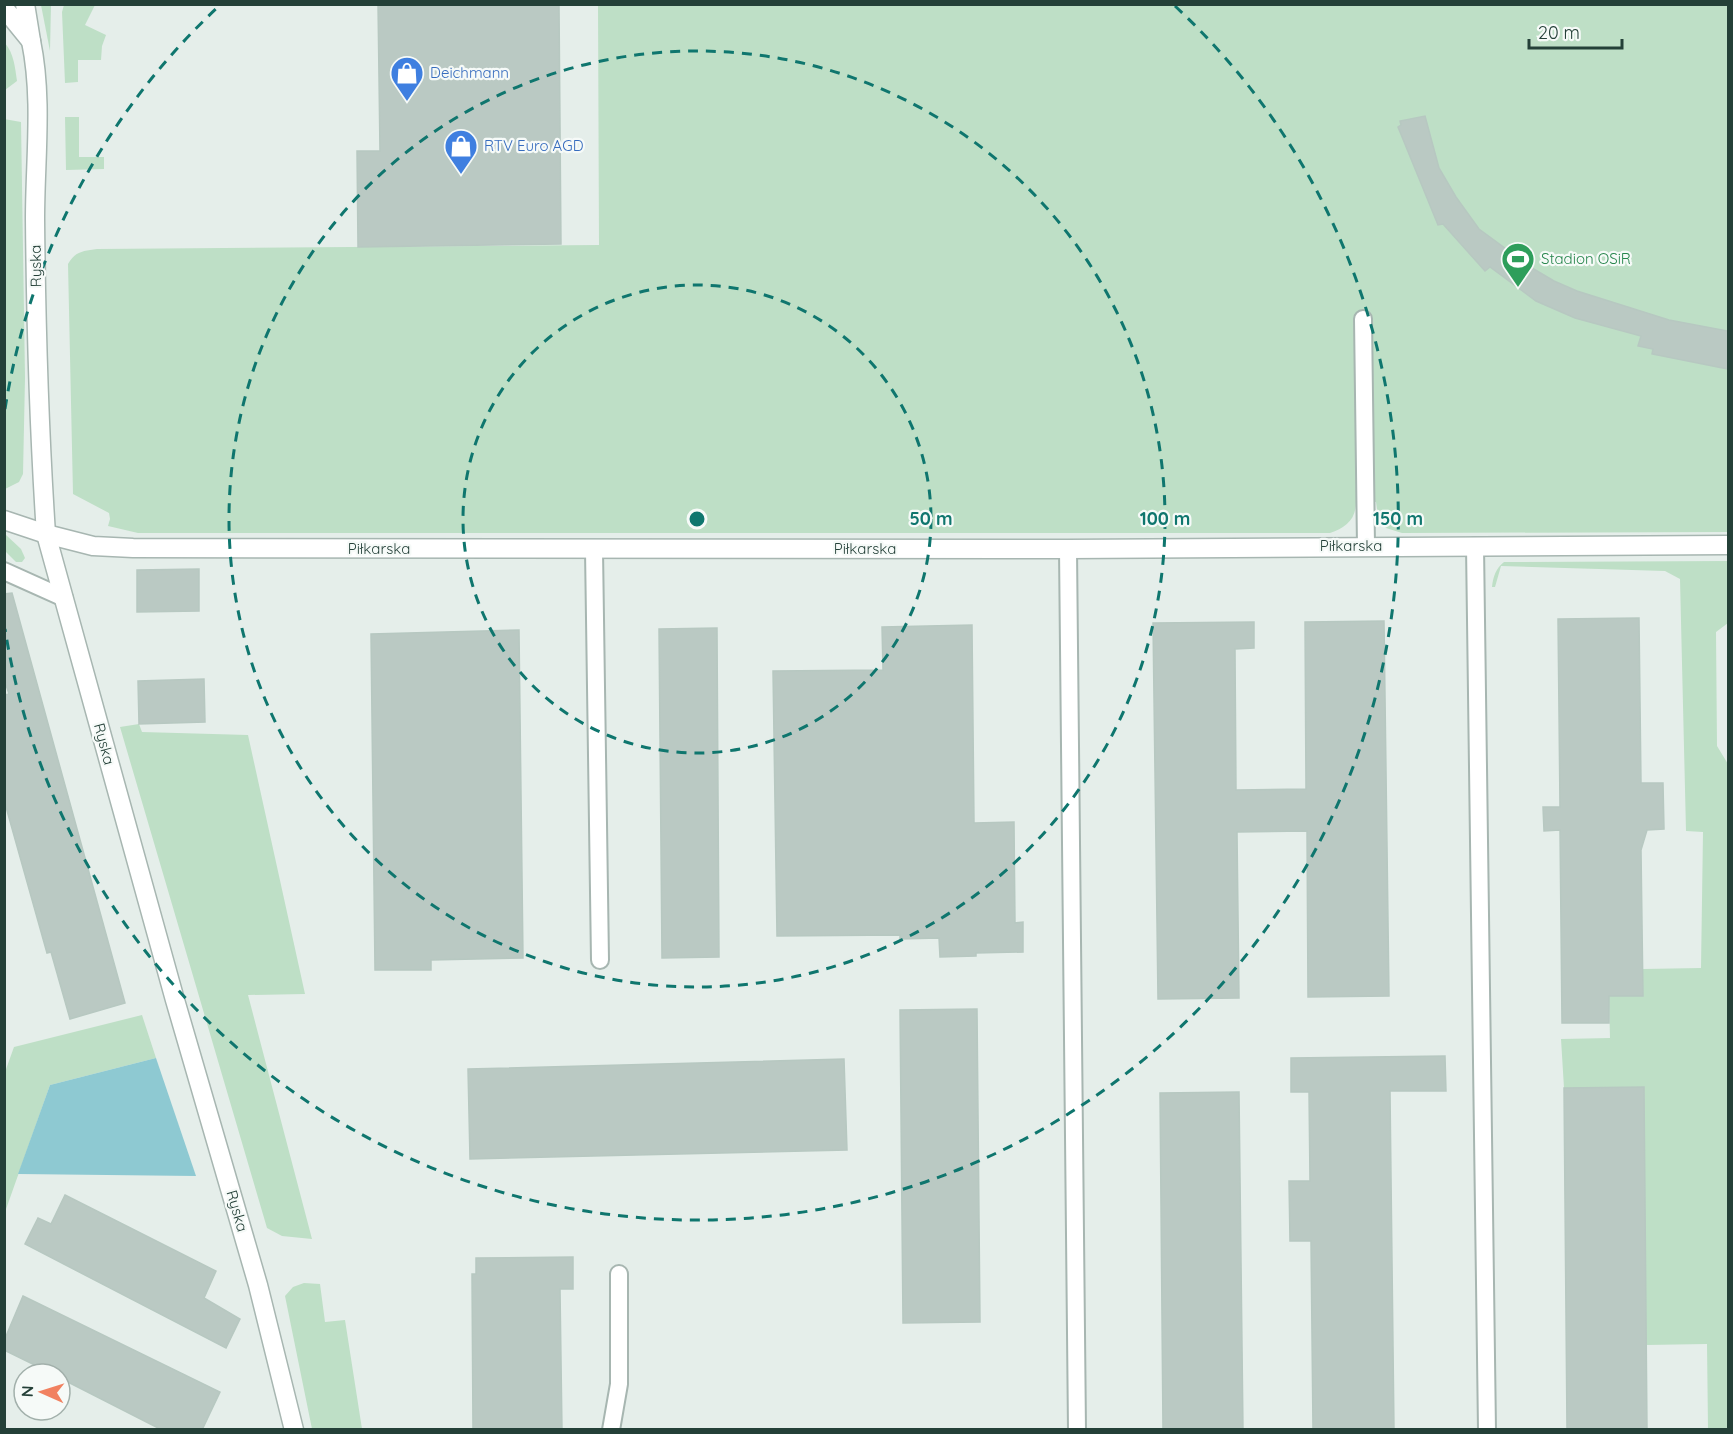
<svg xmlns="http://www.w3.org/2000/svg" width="1733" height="1434" font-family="Quicksand,sans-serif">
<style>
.green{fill:#bedfc6}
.water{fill:#8ec9d2}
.building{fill:#bac9c3;stroke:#b7c8c1;stroke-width:1.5}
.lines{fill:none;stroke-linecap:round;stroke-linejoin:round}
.lane-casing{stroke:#a7b6b1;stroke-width:20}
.street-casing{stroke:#a7b6b1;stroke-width:21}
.lane{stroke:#fff;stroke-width:16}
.street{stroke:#fff;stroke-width:18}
.ring{fill:none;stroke:#0f766e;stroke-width:3;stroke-dasharray:10 8}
.labels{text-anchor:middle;stroke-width:4.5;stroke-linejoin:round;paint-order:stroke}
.shop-label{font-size:15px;fill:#366cbe;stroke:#f6faf8;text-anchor:start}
.leisure-label{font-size:15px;fill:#27864d;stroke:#f6faf8;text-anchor:start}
.street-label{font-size:15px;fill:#244038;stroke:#f6faf8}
.centre{fill:#0f766e;stroke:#f6faf8;stroke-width:3}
.ring-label{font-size:18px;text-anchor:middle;font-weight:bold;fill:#0f766e;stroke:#f6faf8;stroke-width:4.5;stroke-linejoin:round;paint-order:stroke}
</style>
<rect width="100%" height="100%" fill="#e5eeea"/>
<g class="green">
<path d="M41,5h10l-1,46z"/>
<path d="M64,5h31l-10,20 21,10 -4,11 -1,14h-23v22l-13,1 -3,-71z"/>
<path d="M598,5h1130v527l-326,1 -16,-5 -8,-12 -2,-14h-20c0,18 -11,26 -26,31h-1192l-30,-7 2,-7 -1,-6 -36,-19 -5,-230c7,-13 16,-13 29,-15l502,-4z"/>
<path d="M5,43c9,11 10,24 12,38l-12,9z"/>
<path d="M65,117h14v40h25v12l-38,1z"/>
<path d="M4,119l17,3 4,256 -2,96 -4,8 -14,7z"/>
<path d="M5,534l16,15 4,9 -3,4h-6l-11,-11z"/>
<path d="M1728,561v62l-12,9 1,114 11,18v665h-20l-1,-85 -61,1 -2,-257h-80l-3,-49 49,-1 -1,-42h34v-27l58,-1 2,-136 -17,-1 -6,-252 -15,-8 -164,-5 -6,21h-3c1,-10 4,-19 12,-25z"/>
<path d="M139,724l3,8 106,3 57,259 -57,1 64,244 -30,-3 -15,-8 -147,-501z"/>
<path d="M142,1015l14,43 -106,27 -45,127v-140l9,-25z"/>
<path d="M304,1283l16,1 5,38 20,-2 17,109h-50l-27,-133 8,-9z"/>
</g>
<path class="water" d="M156,1058l40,118 -178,-2 32,-89z"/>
<g class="building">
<path d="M378,4h181l2,240 -203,3 -1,-96h23z"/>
<path d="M1425,116l14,52 17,29 23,32 53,39 22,13 23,10 92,29 59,11v38l-76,-15 1,-5 -15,-3 3,-10 -66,-18 -39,-17 -46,-34 -5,4 -42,-47 -5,1 -40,-98 3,-2 -1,-4z"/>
<path d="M199,569v42l-62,1v-42z"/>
<path d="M12,593l113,410 -55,16 -19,-67 -4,1 -43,-153v-105l5,-1 -5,-15v-85z"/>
<path d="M1639,618l2,165h22l1,46 -17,1 -6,20 2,146h-34v27h-47l-2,-193 -16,1 -1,-24h17l-2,-188z"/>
<path d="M1384,621l5,375 -81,1 -1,-166 -70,1 2,166 -81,1 -5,-376 101,-1v26l-19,1 1,141 70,-1 -1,-167z"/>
<path d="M972,625l2,198 40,-1 1,101 8,-1v30l-47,1v3l-36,1 -1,-19 -39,1v-4l-123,1 -4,-265 110,-1 -1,-43z"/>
<path d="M717,628l2,329 -57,1 -3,-329z"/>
<path d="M519,630l4,328 -92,2v10h-56l-4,-336z"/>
<path d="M204,679l1,43 -66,2 -1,-43z"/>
<path d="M977,1009l3,313 -77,1 -3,-313z"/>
<path d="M1445,1056l1,35h-56l4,339h-81l-2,-189h-21l-1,-60h21l-1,-89h-18v-34z"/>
<path d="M844,1059l3,91 -377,9 -2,-90z"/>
<path d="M1644,1087l3,343h-80l-3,-342z"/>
<path d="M1239,1092l4,338h-80l-3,-337z"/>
<path d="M65,1195l151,76 -12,27 36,21 -14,29 -201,-104 13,-26 13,6z"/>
<path d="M573,1257v32h-13l2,141h-89l-1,-156h4v-16z"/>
<path d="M23,1296l197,96 -18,38h-40l-102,-52v-4h-7l-49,-24v-9z"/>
</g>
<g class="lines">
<defs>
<g id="lane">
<path d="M1363,319l3,227"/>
<path d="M1475,546l12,884"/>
<path d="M1068,549l9,881"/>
<path d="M594,550l6,410"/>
<path d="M4,571l60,27"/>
<path d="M611,1430l8,-46v-110"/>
</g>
<g id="street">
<path d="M4,8l27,33 -6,-37"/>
<path d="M31,41c12,58 4,119 4,178 1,105 4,210 11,315l129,466 83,285 36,145"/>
<path d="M4,520l42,14 47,12 40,2 935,1 660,-4"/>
</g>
</defs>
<use href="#lane" class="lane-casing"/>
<use href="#street" class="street-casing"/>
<use href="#lane" class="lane"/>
<use href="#street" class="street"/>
</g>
<g class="ring">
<circle cx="697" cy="519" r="234"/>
<circle cx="697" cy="519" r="468"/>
<path d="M5 409A701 701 0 0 1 219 6M1175 6A701 701 0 1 1 5 629"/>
</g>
<defs>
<symbol id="shop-pin" viewBox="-11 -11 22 30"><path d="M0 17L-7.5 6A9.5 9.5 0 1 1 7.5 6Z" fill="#3f7fe0" stroke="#f6faf8"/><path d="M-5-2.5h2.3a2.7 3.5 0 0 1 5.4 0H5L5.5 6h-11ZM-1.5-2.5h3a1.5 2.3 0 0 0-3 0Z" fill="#fff"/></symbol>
<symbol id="stadium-pin" viewBox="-11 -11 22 30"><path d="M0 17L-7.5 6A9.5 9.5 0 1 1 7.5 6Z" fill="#2e9e5b" stroke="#f6faf8"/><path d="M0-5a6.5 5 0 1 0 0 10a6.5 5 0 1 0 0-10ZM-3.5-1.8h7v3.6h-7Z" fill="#fff"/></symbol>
</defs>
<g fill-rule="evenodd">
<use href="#shop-pin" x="388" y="54" width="38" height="52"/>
<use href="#shop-pin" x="442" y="127" width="38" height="52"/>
<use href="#stadium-pin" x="1499" y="240" width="38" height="52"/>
</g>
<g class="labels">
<g class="shop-label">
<text x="430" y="78">Deichmann</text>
<text x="484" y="151">RTV Euro AGD</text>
</g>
<g class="leisure-label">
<text x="1541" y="264">Stadion OSiR</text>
</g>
<g class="street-label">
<text transform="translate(36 266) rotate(-91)" y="5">Ryska</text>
<text x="1351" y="551">Piłkarska</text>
<text x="379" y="554">Piłkarska</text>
<text x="865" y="554">Piłkarska</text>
<text transform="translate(104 744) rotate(75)" y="5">Ryska</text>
<text transform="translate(237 1211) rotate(74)" y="5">Ryska</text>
</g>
</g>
<circle cx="697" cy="519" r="9" class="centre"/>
<g class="ring-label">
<text x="931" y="525">50 m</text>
<text x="1165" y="525">100 m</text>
<text x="1398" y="525">150 m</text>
</g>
<rect width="1733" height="1434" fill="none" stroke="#244038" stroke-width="12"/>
<g transform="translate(42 1392) rotate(273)"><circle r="28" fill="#f6faf8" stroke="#a2b0ab" stroke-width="1.5"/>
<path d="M0-4.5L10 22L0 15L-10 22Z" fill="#f18160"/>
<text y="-9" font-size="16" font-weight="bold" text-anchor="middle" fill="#244038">N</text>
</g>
<path d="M1529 39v9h93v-9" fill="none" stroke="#244038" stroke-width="3"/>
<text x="1538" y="39" font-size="18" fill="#244038" stroke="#f6faf8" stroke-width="4.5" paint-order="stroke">20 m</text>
</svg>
